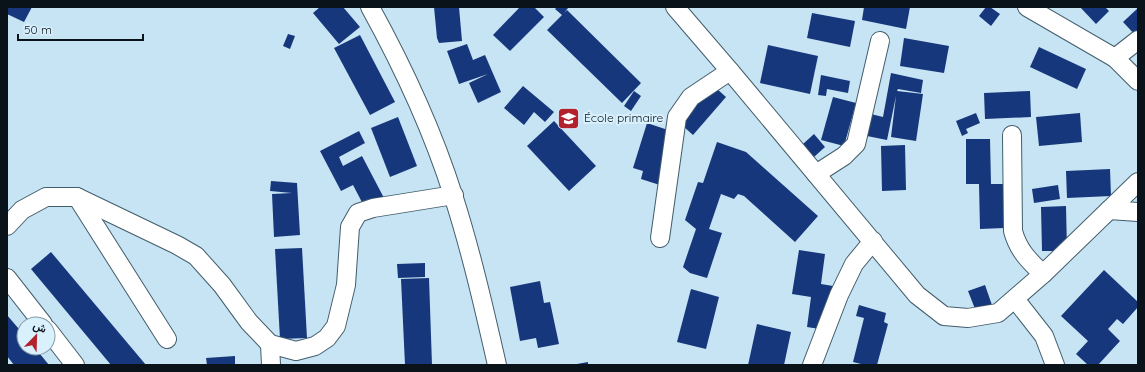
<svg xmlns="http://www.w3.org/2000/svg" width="1145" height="372" font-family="Quicksand,Vazirmatn,sans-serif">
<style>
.building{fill:#17377c}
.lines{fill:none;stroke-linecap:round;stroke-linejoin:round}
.minor-casing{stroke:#435d6b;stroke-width:20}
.minor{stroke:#fff;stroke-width:18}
.labels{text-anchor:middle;stroke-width:4;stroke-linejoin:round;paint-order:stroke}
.poi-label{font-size:12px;fill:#091319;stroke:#d9f0fd;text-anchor:start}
</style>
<rect width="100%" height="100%" fill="#c7e4f4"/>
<g class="building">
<path d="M7,7h25l-8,15 -17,-8z"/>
<path d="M320,7h23l17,20 -21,17 -26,-31z"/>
<path d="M434,7h25l3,34 -23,2 -2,-5z"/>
<path d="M520,7h14l10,10 -34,34 -17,-16z"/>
<path d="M557,7l11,1 -4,5 3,-3 74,73 -19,20 -75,-73 15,-15 -7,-6z"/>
<path d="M864,7h46l-4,22 -44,-9z"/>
<path d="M986,7h4l10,7 -9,12 -12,-10z"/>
<path d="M1080,7h25l4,4 -13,13z"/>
<path d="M1138,8v30l-15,-16z"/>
<path d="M812,13l43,8 -5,26 -43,-9z"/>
<path d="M288,34l7,2 -5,13 -7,-3z"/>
<path d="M360,35l35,67 -25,13 -36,-67z"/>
<path d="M904,38l45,8 -5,27 -44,-7z"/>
<path d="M467,44l6,16 12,-5 16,37 -23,11 -9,-20 19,-9 -29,10 -12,-33z"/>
<path d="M768,45l50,11 -8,38 -50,-11z"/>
<path d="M1039,47l47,22 -9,20 -47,-22z"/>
<path d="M891,73l32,7 -2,13 -23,-4 -1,2 26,3 -7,47 -25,-4 5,-41 -9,44 -20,-4 4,-22 12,3z"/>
<path d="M821,75l29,6 -2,12 -21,-4 -1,7 -8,-1z"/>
<path d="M706,79l20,18 -33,38 -20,-18z"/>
<path d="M523,86l31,26 -9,10 -11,-10 -10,13 -20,-17z"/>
<path d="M634,91l7,5 -10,15 -7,-5z"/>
<path d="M1030,91l1,26 -46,2 -1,-26z"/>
<path d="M833,97l23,6 -12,43 -23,-6z"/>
<path d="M976,113l4,10 -14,6 2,4 -6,3 -6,-15z"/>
<path d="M1080,113l2,29 -43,4 -3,-29z"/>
<path d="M398,117l19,49 -27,11 -19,-49z"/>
<path d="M554,121l42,45 -27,25 -42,-45z"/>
<path d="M647,123l33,11 -17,52 -22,-7 2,-8 -10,-3z"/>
<path d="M359,131l6,12 -26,14 4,9 19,-10 22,42 -19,10 -12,-23 -12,6 -21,-40z"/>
<path d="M814,134l11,13 -11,10 -11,-13z"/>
<path d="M966,139h24l1,45h12l1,44 -24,1 -1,-45h-13z"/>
<path d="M717,142l29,10 72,64 -23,26 -51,-46 -6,-2 -4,5 -13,-5 -12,35 13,4 -15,45 -17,-5 -7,-6 13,-38 -11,-9 13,-38 5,1z"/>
<path d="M905,145l1,45 -24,1 -1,-45z"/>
<path d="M1110,169l1,27 -44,2 -1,-27z"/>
<path d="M271,181l26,2 3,52 -26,2 -2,-43 20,-1 -22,-2z"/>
<path d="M1058,185l2,14 -26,4 -2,-14z"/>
<path d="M1066,206l1,45h-25l-1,-44z"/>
<path d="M302,248l5,90 -27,1 -5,-90z"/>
<path d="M799,250l26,4 -4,30 18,3 -7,44 -25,-4 4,-30 -19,-3z"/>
<path d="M51,252l95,113h-35l-80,-96z"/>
<path d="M425,263v14l-27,1 -1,-14z"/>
<path d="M1104,270l34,32v5l-15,17 -6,-5 -9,10 12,12 -22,24h-10l-12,-11 12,-13 -27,-25z"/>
<path d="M429,278l3,87h-27l-4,-86z"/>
<path d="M540,281l4,22 6,-1 9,42 -21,4 -2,-10 -16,3 -10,-54z"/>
<path d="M985,285l8,23 -16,6 -9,-23z"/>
<path d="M691,289l28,8 -13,52 -29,-7z"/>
<path d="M859,305l27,8 -2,9 4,2 -11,41h-12l-12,-3 11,-44 -8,-2z"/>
<path d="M7,315l17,20v13h11l14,17h-35l-7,-9z"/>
<path d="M757,324l34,8 -7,33h-36z"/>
<path d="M235,356v9h-28l-1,-7z"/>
<path d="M588,362v3h-11v-1z"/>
</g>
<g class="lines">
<defs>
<g id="minor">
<path d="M370,7c32,58 63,125 83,188 18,56 31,113 44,170"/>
<path d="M675,7l55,64 187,224 27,21 24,2 30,-5 45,-39 95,-92"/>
<path d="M1027,7l88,51 23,23"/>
<path d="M1115,58l23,-18"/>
<path d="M1012,135l1,96c5,19 16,30 30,43"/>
<path d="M816,174l28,-18 12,-12 24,-103"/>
<path d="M77,197l90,142"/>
<path d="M1109,210l29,2"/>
<path d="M7,226l15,-16 24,-13h31l100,48 19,11 26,29 27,37 21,22 26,7 19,-5 12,-8 9,-12 10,-41 4,-58 8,-14 15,-5 81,-13"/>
<path d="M660,238l17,-121 14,-20 39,-26"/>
<path d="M7,278l36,46"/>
<path d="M1015,299l29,37 11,29"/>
<path d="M48,330l27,35"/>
<path d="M270,344l1,21"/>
<path d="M812,365l27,-70 15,-31 19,-23"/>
</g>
</defs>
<use href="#minor" class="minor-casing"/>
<use href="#minor" class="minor"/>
</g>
<defs>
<symbol id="school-square" viewBox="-11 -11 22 22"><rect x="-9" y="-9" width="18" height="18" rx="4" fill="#b3222c" stroke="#d9f0fd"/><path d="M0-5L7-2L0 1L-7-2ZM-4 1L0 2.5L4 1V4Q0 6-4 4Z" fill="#fff"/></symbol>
</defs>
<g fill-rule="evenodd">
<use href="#school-square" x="556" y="106" width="25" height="25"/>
</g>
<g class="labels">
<g class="poi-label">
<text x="584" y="122">École primaire</text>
</g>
</g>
<rect width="1145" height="372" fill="none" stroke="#091319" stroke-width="16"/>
<g transform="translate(36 336) rotate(23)"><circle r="19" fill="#d9f0fd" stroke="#8698a2"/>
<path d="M0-3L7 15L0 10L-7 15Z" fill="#b3222c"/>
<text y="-6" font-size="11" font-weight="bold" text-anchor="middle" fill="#091319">ش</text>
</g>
<path d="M18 34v6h125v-6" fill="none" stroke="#091319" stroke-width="2"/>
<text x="24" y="34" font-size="12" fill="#091319" stroke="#d9f0fd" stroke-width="3" paint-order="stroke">50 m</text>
</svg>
